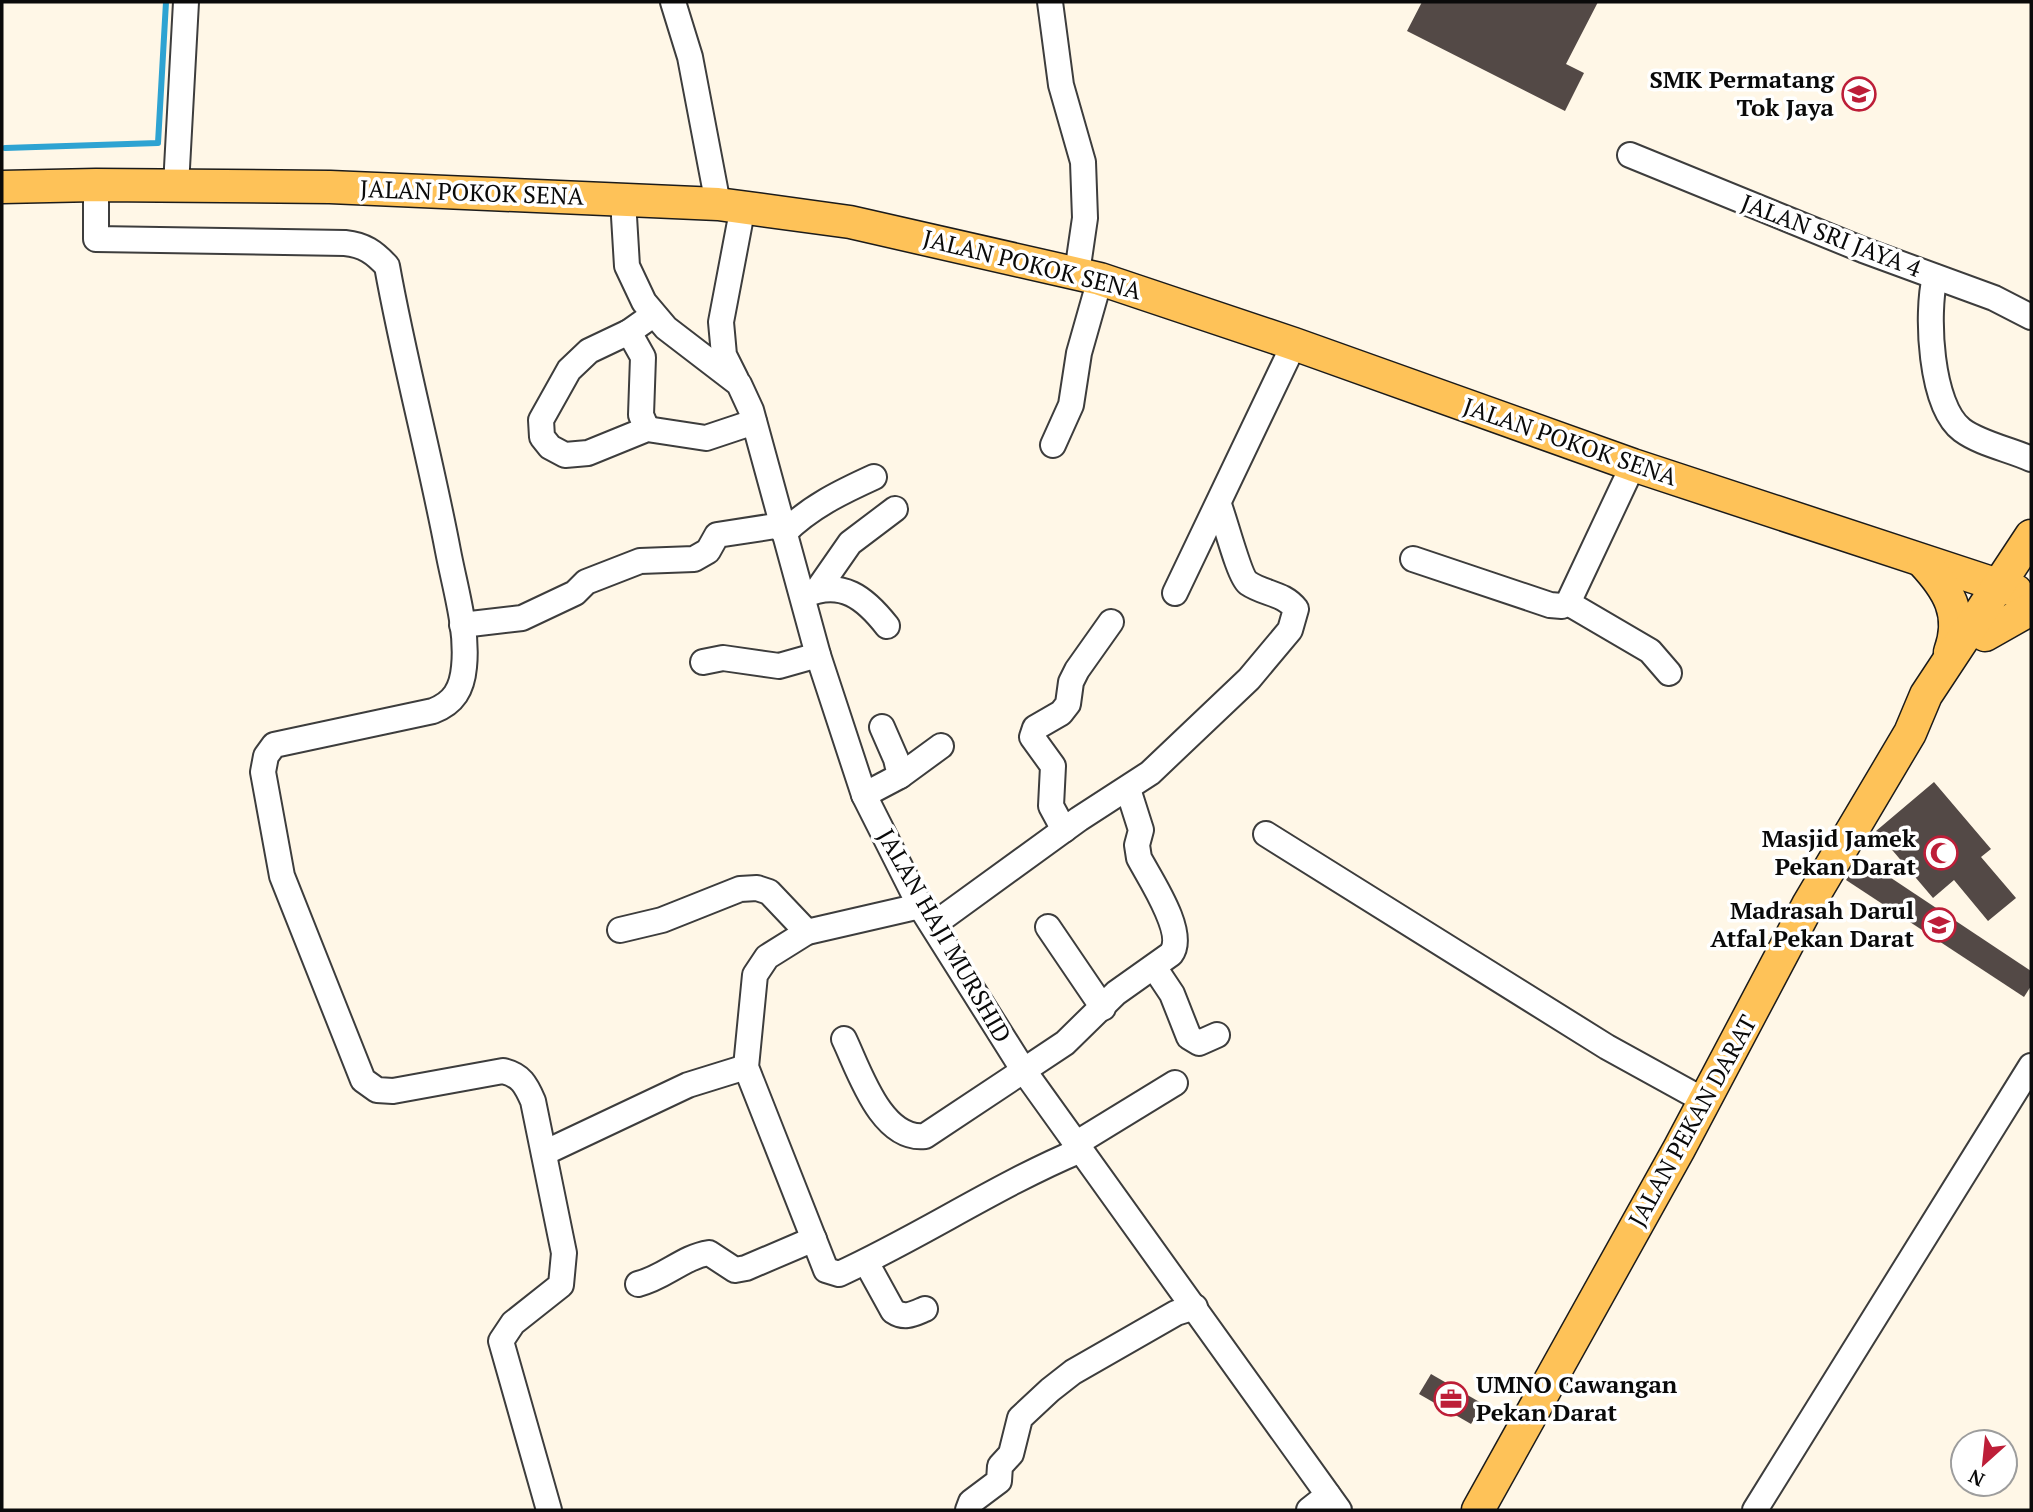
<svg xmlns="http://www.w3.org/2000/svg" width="2033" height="1512" font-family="'PT Serif',serif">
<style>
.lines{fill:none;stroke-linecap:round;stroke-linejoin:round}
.stream{stroke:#2ea3d2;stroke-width:6}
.building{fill:#534946}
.minor-casing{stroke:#3d3d3d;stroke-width:28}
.major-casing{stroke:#1b1b1b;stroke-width:35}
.minor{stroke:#fff;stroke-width:24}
.major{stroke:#fec258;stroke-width:32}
.labels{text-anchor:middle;stroke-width:7;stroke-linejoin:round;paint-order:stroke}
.poi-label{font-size:24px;font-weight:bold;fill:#0a0a0a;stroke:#fff;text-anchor:end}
.street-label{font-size:24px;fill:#0a0a0a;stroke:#fff}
</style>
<rect width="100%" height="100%" fill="#fff7e7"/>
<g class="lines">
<path class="stream" d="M5,148l153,-5 8,-141"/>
</g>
<g class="building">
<path d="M1422,2h176l-32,62 18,9 -19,38 -158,-80z"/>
<path d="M1934,782l57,67 -10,8 35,41 -28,23 -34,-41 -21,18 -57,-67z"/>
<path d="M1861,858l170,113v15l-7,11 -178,-117z"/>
<path d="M1431,1374l52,30 -12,20 -52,-30z"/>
</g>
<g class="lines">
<defs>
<g id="minor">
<path d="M673,2l17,55 28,147"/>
<path d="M1050,2l11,83 22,77 2,56 -8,55"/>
<path d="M1630,155l233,95 131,48 37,19"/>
<path d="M96,185v54l249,4c19,2 29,9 42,23 17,95 43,190 61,285 7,37 20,78 16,116 -2,22 -10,36 -31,44l-159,34 -8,11 -3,16 19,104 81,204 14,10 16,1 110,-20c18,4 23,14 30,30l31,152 -3,32 -48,38 -12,18 48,169"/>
<path d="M176,186l10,-184"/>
<path d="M623,200l4,66 17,36 22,26 73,56 12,26 67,245 46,140 56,111 104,165 315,439"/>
<path d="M1935,277c-9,36 -5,129 27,153 19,14 47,19 69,29"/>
<path d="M653,315l-24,17 -40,19 -20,19 -28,50 1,17 8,10 15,8 23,-2 59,-24 59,9 48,-16"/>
<path d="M629,332l14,25 -2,58 6,14"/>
<path d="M736,379l-12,-24 -3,-33 22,-116"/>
<path d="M1053,445l18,-40 8,-52 21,-74"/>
<path d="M784,533c26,-26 57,-41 90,-56"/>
<path d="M1413,559l137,46 12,1 6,-3 82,48 19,22"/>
<path d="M818,589l32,-46 45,-34"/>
<path d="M1175,593l119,-249"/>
<path d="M805,595c37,-16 60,3 82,31"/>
<path d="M1568,603l65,-138"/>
<path d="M462,625l60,-7 53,-25 11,-11 54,-21 54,-2 14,-8 9,-16 65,-10"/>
<path d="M703,662l20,-4 56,8 39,-11"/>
<path d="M900,776l41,-30"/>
<path d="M864,795l36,-19 -4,-17 -14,-32"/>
<path d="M1064,830l-13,-24 2,-40 -21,-29 3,-9 26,-15 7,-9 3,-22 6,-12 34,-48"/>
<path d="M1266,834l341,213 98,54"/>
<path d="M920,906l-113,26 -40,25 -12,18 -9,92 80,203 13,4c83,-38 158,-89 242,-124"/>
<path d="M933,925l146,-106 71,-46 99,-94 41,-49 6,-21c-12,-16 -32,-15 -48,-26 -9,-7 -23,-63 -29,-78"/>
<path d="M1048,927l55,81"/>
<path d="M620,930l42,-10 78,-31 17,-1 12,4 38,40"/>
<path d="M1154,967l18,27 17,43 10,6 18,-8"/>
<path d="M844,1039c15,31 37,102 81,97l140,-93 51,-50 55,-39c16,-21 -21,-75 -32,-96l-2,-13 4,-15 -13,-41"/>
<path d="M1077,1143l98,-60"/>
<path d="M544,1153l144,-68 58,-18"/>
<path d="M866,1262l27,49c12,8 20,3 32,-2"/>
<path d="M638,1284c26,-6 45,-27 71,-31l26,17 11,-2 68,-29"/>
<path d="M968,1510l3,-8 28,-21 1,-15 11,-12 9,-36 30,-28 23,-18 103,-59 19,-6"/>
<path d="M1309,1510l19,-15"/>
<path d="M1755,1510l276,-444"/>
</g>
<g id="major">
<path d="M2,187l94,-2 234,2 388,17 132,18 250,57 194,65 339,121 383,126"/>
<path d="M1923,562c25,27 41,52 27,90"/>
<path d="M1985,635l46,-26"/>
<path d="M1478,1510l201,-361 129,-244 102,-172 16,-38 105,-159"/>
</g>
</defs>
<use href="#minor" class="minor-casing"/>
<use href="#major" class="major-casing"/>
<use href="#minor" class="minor"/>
<use href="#major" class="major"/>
</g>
<defs>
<symbol id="school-ring" viewBox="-11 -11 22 22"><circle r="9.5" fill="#fff" stroke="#bd1e38" stroke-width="1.5"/><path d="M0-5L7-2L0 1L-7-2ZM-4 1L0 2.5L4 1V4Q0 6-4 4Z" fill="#bd1e38"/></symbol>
<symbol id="mosque-ring" viewBox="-11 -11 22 22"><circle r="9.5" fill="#fff" stroke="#bd1e38" stroke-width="1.5"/><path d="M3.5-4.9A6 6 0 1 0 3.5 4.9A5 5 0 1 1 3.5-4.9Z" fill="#bd1e38"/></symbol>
<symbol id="office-ring" viewBox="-11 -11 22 22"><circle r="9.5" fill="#fff" stroke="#bd1e38" stroke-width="1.5"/><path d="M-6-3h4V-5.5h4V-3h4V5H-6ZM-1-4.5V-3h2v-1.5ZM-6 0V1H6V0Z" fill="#bd1e38"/></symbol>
</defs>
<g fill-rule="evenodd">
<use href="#school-ring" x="1840" y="75" width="38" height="38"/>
<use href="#mosque-ring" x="1922" y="834" width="38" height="38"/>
<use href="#school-ring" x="1920" y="906" width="38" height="38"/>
<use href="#office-ring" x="1432" y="1380" width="38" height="38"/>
</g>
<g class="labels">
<g class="poi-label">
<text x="1834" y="88">SMK Permatang<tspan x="1834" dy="28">Tok Jaya</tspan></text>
<text x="1916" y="847">Masjid Jamek<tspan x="1916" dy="28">Pekan Darat</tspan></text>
<text x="1914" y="919">Madrasah Darul<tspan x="1914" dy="28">Atfal Pekan Darat</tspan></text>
<text x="1476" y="1393" text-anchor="start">UMNO Cawangan<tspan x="1476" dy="28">Pekan Darat</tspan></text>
</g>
<g class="street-label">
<text transform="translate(472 193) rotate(2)" y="8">JALAN POKOK SENA</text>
<text transform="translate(1831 236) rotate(21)" y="8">JALAN SRI JAYA 4</text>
<text transform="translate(1032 265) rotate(14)" y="8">JALAN POKOK SENA</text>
<text transform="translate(1570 442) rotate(19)" y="8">JALAN POKOK SENA</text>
<text transform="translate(944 936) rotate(60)" y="8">JALAN HAJI MURSHID</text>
<text transform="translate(1693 1121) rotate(-61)" y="8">JALAN PEKAN DARAT</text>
</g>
</g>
<rect width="2033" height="1512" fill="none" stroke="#0a0a0a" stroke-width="7"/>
<g transform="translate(1984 1463) rotate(207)"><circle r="33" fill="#ffffff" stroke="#9d9d9d" stroke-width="2"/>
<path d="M0-5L12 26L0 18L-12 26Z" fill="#bd1e38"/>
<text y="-10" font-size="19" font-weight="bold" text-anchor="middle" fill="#0a0a0a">N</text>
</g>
</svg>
